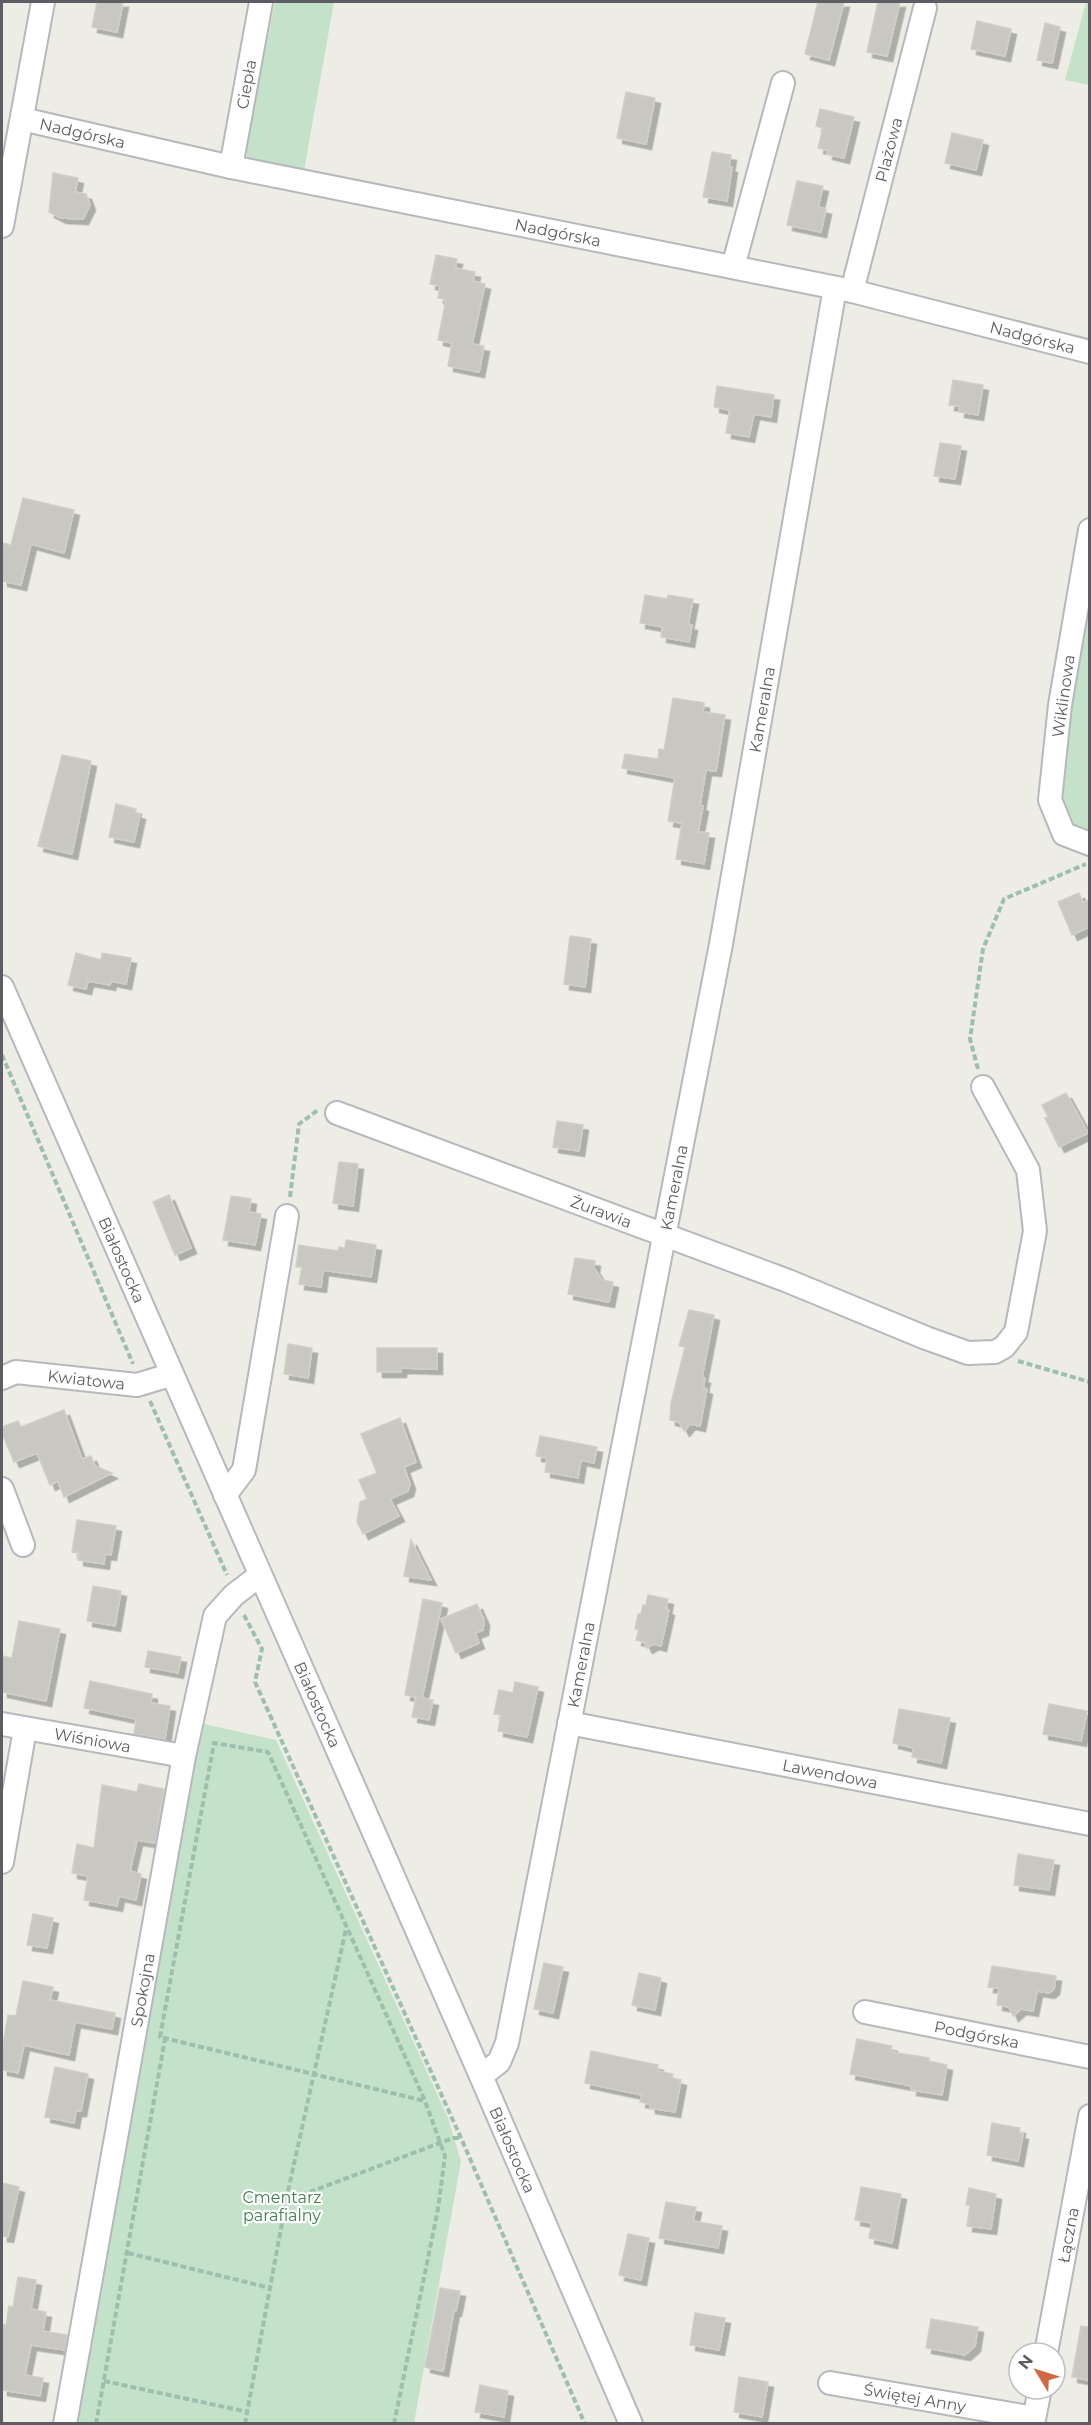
<svg xmlns="http://www.w3.org/2000/svg" width="1091" height="2425" font-family="Montserrat,sans-serif">
<style>
.green{fill:#c4e1c9}
.building{fill:#c9c7c1;stroke:#d1cfc4;stroke-width:1.5;filter:url(#shadow)}
.lines{fill:none;stroke-linecap:round;stroke-linejoin:round}
.minor-casing{stroke:#b7b8bd;stroke-width:26}
.path{stroke:#9dbfad;stroke-width:4;stroke-dasharray:6 3;stroke-linecap:butt}
.minor{stroke:#fff;stroke-width:22}
.labels{text-anchor:middle;stroke-width:4.5;stroke-linejoin:round;paint-order:stroke}
.street-label{font-size:16px;fill:#5d5e63;stroke:#fff}
.park-label{font-size:16px;fill:#407f4d;stroke:#fff}
</style>
<defs>
<filter id="shadow"><feDropShadow dx="5.5" dy="5.5" stdDeviation="0" flood-color="#0004"/></filter>
</defs>
<rect width="100%" height="100%" fill="#edede5"/>
<g class="green">
<path d="M275,2h59l-31,174 -43,-10 -13,-9v-19z"/>
<path d="M1086,2h4l-1,83 -24,-5z"/>
<path d="M1089,594v235h-17l-16,-24 1,-28z"/>
<path d="M200,1723l76,17 172,378 13,43 -47,262 -342,1z"/>
</g>
<g class="building">
<path d="M97,2h26l-6,30 -25,-5z"/>
<path d="M818,2h26l-15,58 -24,-6z"/>
<path d="M878,2h22l-13,54 -20,-4z"/>
<path d="M977,21l34,8 -6,27 -34,-7z"/>
<path d="M1045,23l15,4 -8,36 -15,-3z"/>
<path d="M626,92l29,6 -9,46 -29,-6z"/>
<path d="M820,109l34,8 -10,41 -17,-4 1,-4 -10,-2 5,-20 -7,-2z"/>
<path d="M952,133l31,7 -7,30 -31,-7z"/>
<path d="M712,152l19,3 -2,12h3l-5,34 -24,-4z"/>
<path d="M53,173l25,5 -3,14 11,2 4,11 -7,14 -22,-1 -12,-6z"/>
<path d="M797,181l26,5 -5,21 8,2 -5,23 -34,-7z"/>
<path d="M436,255l21,4 -2,9 20,4 -2,9 12,3 -13,60 12,2 -5,26 -31,-6 4,-23 -14,-3 8,-41 -8,-1 2,-12 -10,-2z"/>
<path d="M953,380l30,5 -5,30 -19,-3 1,-6 -11,-1z"/>
<path d="M717,386l57,9 -3,22 -17,-3 -5,23 -23,-4 4,-23 -16,-3z"/>
<path d="M940,443l21,3 -6,33 -21,-3z"/>
<path d="M23,498l51,12 -10,43 -33,-9 -10,41 -19,-4v-38l9,2z"/>
<path d="M645,595l22,4 1,-4 25,4 -5,26h4l-3,17 -28,-5 2,-10 -23,-4z"/>
<path d="M673,698l31,5 -1,9 22,3 -9,56 -10,-1 -6,35 3,1 -5,26 11,1 -5,31 -28,-5 6,-36 -14,-2 7,-43 -53,-10 3,-14 33,5 1,-10 5,1z"/>
<path d="M62,755l29,6 -19,93 -34,-8z"/>
<path d="M116,804l20,5 -1,4 5,1 -6,28 -25,-5z"/>
<path d="M1079,893l4,10 6,-3v27l-17,8 -14,-33z"/>
<path d="M570,936l21,3 -6,48 -21,-3z"/>
<path d="M76,953l25,7 1,-7 29,5 -5,26 -15,-3 -1,4 -22,-4 -2,8 -18,-4z"/>
<path d="M1066,1093l22,40 -29,14 -14,-29 3,-1 -6,-12z"/>
<path d="M557,1121l26,4 -4,26 -26,-4z"/>
<path d="M339,1162l19,2 -5,42 -20,-3z"/>
<path d="M169,1195l22,53 -16,7 -22,-53z"/>
<path d="M231,1196l20,3 -2,13 12,2 -6,31 -32,-5z"/>
<path d="M346,1240l30,5 -5,32 -48,-7 -2,17 -22,-3 3,-17h-6l3,-22 39,6 1,-4 6,1z"/>
<path d="M575,1258l20,3 -1,7 8,12 11,2 -4,20 -41,-8z"/>
<path d="M689,1310l25,5 -12,62 3,1 -2,10 4,1 -7,37 -10,-2 -6,7 -5,-9 -9,-2 1,-17 14,-56 -6,-1z"/>
<path d="M288,1344l24,4 -4,30 -24,-4z"/>
<path d="M377,1348h60v21l-36,-1v4h-24z"/>
<path d="M64,1410l18,49 9,-3 4,10 17,7 -48,24 -6,-16 -8,4 -13,-32 -23,9 -12,-29v-6l16,-6 3,6z"/>
<path d="M400,1418l16,44 -12,5 6,17 -2,7 -18,8 9,17 -36,18 -6,-12 3,-20 7,-3 -8,-19 18,-7 -16,-39z"/>
<path d="M540,1436l57,11 -3,16 -13,-3 -3,18 -33,-6 2,-14 -11,-2z"/>
<path d="M77,1520l39,6 -5,29 -6,-1 -1,10 -26,-4 1,-7 -7,-1z"/>
<path d="M411,1540l20,40 -27,-4z"/>
<path d="M93,1586l28,5 -6,35 -28,-5z"/>
<path d="M648,1595l20,4 -2,10 3,1 -8,36 -7,-2 -7,4 -3,-6 -8,-2 3,-11h-4l3,-15h3l2,-9h3z"/>
<path d="M423,1599l19,4 -20,95 11,2 -4,20 -17,-3 4,-20 -11,-2z"/>
<path d="M477,1604l7,16 -1,10 -8,3 4,10 -23,10 -15,-34z"/>
<path d="M19,1621l41,8 -14,72 -44,-9v-36l10,2z"/>
<path d="M148,1651l33,6 -3,16 -33,-6z"/>
<path d="M90,1681l62,13 -1,9 19,3 -5,33 -31,-5 2,-15 -52,-11z"/>
<path d="M515,1682l23,5 -11,50 -29,-6 3,-16 -7,-1 5,-24 14,3z"/>
<path d="M1049,1704l38,7 -6,30 -38,-7z"/>
<path d="M899,1709l51,9 -9,45 -29,-6 2,-9 -21,-5z"/>
<path d="M139,1784l25,5 -9,54 -18,-3 -7,31 11,3 -5,26 -17,-4 -2,10 -33,-6 4,-24 -16,-3 5,-29 17,4 8,-63 35,7z"/>
<path d="M1018,1854l36,6 -5,30 -35,-5z"/>
<path d="M33,1914l20,4 -6,30 -20,-3z"/>
<path d="M544,1963l19,4 -10,46 -19,-4z"/>
<path d="M992,1966l64,10 -2,13 -5,4 -12,-2 -4,20 -12,-2 -8,7 -4,-9 -12,-2 2,-17 -11,-1z"/>
<path d="M639,1973l22,5 -6,32 -23,-5z"/>
<path d="M23,1981l30,6 -3,13 65,13 -3,16 -37,-7 -6,33 -45,-10 -6,28 -16,-3v-20l6,-35 8,1z"/>
<path d="M857,2039l35,7 -1,6 38,6v3l18,4 -5,30 -31,-5 1,-4 -62,-12z"/>
<path d="M591,2051l67,14 -1,6 16,3 -1,4 9,2 -6,32 -25,-4v-4l-10,-2 2,-7 -57,-12z"/>
<path d="M55,2067l33,7 -7,37h-5l-2,12 -29,-6z"/>
<path d="M992,2123l28,5 -1,5 4,1 -5,27 -31,-6z"/>
<path d="M2,2183l17,4 -11,50 -6,-1z"/>
<path d="M861,2187l40,7 -9,49 -23,-5 3,-15 -17,-3z"/>
<path d="M969,2188l27,6 -5,35 -24,-3 3,-21h-4z"/>
<path d="M666,2202l30,5 -3,14 29,5 -4,22 -59,-10z"/>
<path d="M628,2234l21,4 -8,42 -22,-5z"/>
<path d="M18,2277l18,3 -5,29 15,3 -3,19 24,4 -2,15 -34,-5 -6,30 18,3 -3,18 -38,-6v-66l4,1 3,-19 4,1z"/>
<path d="M440,2288l20,3 -4,20 -2,-1 -11,61 -18,-4z"/>
<path d="M695,2313l30,5 -6,32 -29,-5z"/>
<path d="M931,2319l47,8 -3,19 -10,9 -39,-7z"/>
<path d="M1081,2326l8,1v53l-17,-3z"/>
<path d="M739,2377l29,5 -6,35 -28,-5z"/>
<path d="M480,2385l28,6 -4,26 -29,-5z"/>
</g>
<g class="lines">
<defs>
<g id="minor">
<path id="s1" d="M22,119l209,48 621,124 238,61"/>
<path id="s2" d="M231,167l30,-165"/>
<path d="M2,226l41,-224"/>
<path d="M733,267l50,-184"/>
<path id="s3" d="M852,291l73,-283"/>
<path d="M1090,530l-30,175 -10,95 14,34 26,10"/>
<path id="s4" d="M2,987l479,1089 150,348"/>
<path id="s5" d="M337,1113l451,168 138,57 42,15 27,-1 9,-5 12,-15 19,-101 -7,-61 -45,-83"/>
<path id="s6" d="M2,1378l14,-6 121,13 33,-10"/>
<path d="M2,1489l21,56"/>
<path d="M225,1495l19,-25 43,-254"/>
<path id="s7" d="M569,1723l521,101"/>
<path id="s8" d="M2,1724l182,32"/>
<path d="M2,1862l23,-133"/>
<path id="s9" d="M865,2012l225,45"/>
<path id="s10" d="M481,2076l18,-14 8,-19 214,-1099 114,-656"/>
<path id="s11" d="M1046,2353l44,-237"/>
<path id="s12" d="M830,2383l204,35"/>
<path id="s13" d="M65,2424l119,-668 31,-140 19,-21 25,-19"/>
<path d="M1033,2424l7,-35"/>
</g>
</defs>
<use href="#minor" class="minor-casing"/>
<g class="path">
<path d="M2,1055l131,309"/>
<path d="M978,1069l-8,-30 13,-90 21,-50 82,-35"/>
<path d="M290,1197l9,-73 19,-14"/>
<path d="M1018,1361l72,21"/>
<path d="M150,1401l77,174"/>
<path d="M244,1615l18,34 -7,33 206,456 124,286"/>
<path d="M286,2200l60,-271"/>
<path d="M128,2253l142,35"/>
<path d="M104,2381l144,31"/>
<path d="M96,2424l69,-385"/>
<path d="M245,2424l41,-223 167,-63h8"/>
<path d="M394,2424l44,-215 7,-53 -20,-55 -157,-349 -54,-9 -54,294 265,64"/>
</g>
<use href="#minor" class="minor"/>
</g>
<g class="labels">
<g class="street-label">
<text dy="6" stroke="none"><textPath href="#s2" startOffset="84">Ciepła</textPath></text>
<text dy="6" stroke="none"><textPath href="#s1" startOffset="62">Nadgórska</textPath></text>
<text dy="6" stroke="none"><textPath href="#s3" startOffset="146">Plażowa</textPath></text>
<text dy="6" stroke="none"><textPath href="#s1" startOffset="548">Nadgórska</textPath></text>
<text dy="6" stroke="none"><textPath href="#s1" startOffset="1034">Nadgórska</textPath></text>
<text transform="translate(1063 696) rotate(-82)" y="6">Wiklinowa</text>
<text dy="6" stroke="none"><textPath href="#s10" startOffset="1401">Kameralna</textPath></text>
<text dy="6" stroke="none"><textPath href="#s10" startOffset="915">Kameralna</textPath></text>
<text dy="6" stroke="none"><textPath href="#s5" startOffset="282">Żurawia</textPath></text>
<text dy="6" stroke="none"><textPath href="#s4" startOffset="298">Białostocka</textPath></text>
<text dy="6" stroke="none"><textPath href="#s6" startOffset="86">Kwiatowa</textPath></text>
<text dy="6" stroke="none"><textPath href="#s10" startOffset="429">Kameralna</textPath></text>
<text dy="6" stroke="none"><textPath href="#s4" startOffset="784">Białostocka</textPath></text>
<text dy="6" stroke="none"><textPath href="#s8" startOffset="92">Wiśniowa</textPath></text>
<text dy="6" stroke="none"><textPath href="#s7" startOffset="266">Lawendowa</textPath></text>
<text dy="6" stroke="none"><textPath href="#s13" startOffset="441">Spokojna</textPath></text>
<text dy="6" stroke="none"><textPath href="#s9" startOffset="114">Podgórska</textPath></text>
<text dy="6" stroke="none"><textPath href="#s4" startOffset="1270">Białostocka</textPath></text>
<text dy="6" stroke="none"><textPath href="#s11" startOffset="120">Łączna</textPath></text>
<text dy="6" stroke="none"><textPath href="#s12" startOffset="86">Świętej Anny</textPath></text>
</g>
<g class="park-label">
<text x="282" y="2203">Cmentarz<tspan x="282" dy="18">parafialny</tspan></text>
</g>
</g>
<rect width="1091" height="2425" fill="none" stroke="#5d5e63" stroke-width="6"/>
<g transform="translate(1037 2371) rotate(308)"><circle r="28" fill="#ffffff" stroke="#bebfc1" stroke-width="1.5"/>
<path d="M0-4.5L10 22L0 15L-10 22Z" fill="#d36845"/>
<text y="-9" font-size="16" font-weight="bold" text-anchor="middle" fill="#5d5e63">N</text>
</g>
</svg>
